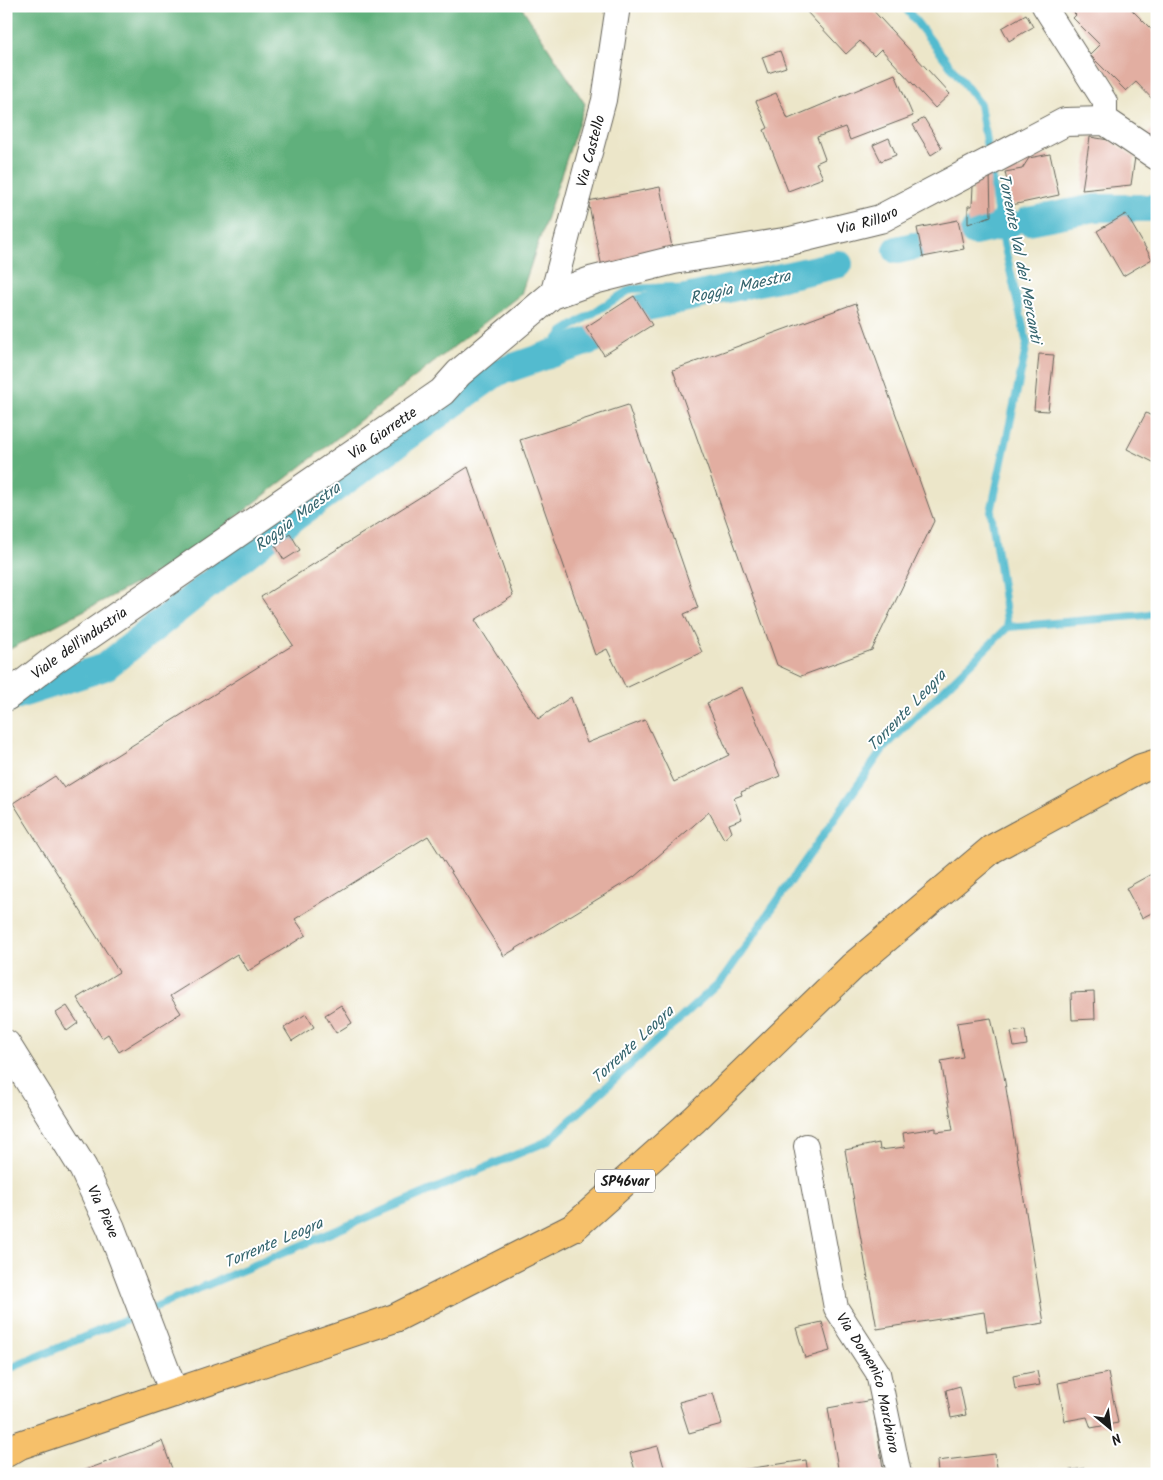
<svg xmlns="http://www.w3.org/2000/svg" width="1163" height="1480" font-family="Kalam,sans-serif">
<style>
.forest{fill:#61b07c;stroke:#3e664c}
.lines{fill:none;stroke-linecap:round;stroke-linejoin:round}
.stream{stroke:#52bbcf;stroke-width:8}
.canal{stroke:#52bbcf;stroke-width:28}
.building{fill:#e2aea1}
.minor-casing{stroke:#656359;stroke-width:26}
.tertiary-casing{stroke:#656359;stroke-width:30}
.primary-casing{stroke:#656359;stroke-width:30}
.minor{stroke:#fff;stroke-width:24}
.tertiary{stroke:#fff;stroke-width:28}
.primary{stroke:#f6c06b;stroke-width:28}
.labels{text-anchor:middle;stroke-width:4;stroke-linejoin:round;paint-order:stroke}
.shield{fill:#fff;stroke:#606060;stroke-width:1}
.shield-label{font-size:14px;font-weight:bold;fill:#1c1c1c}
.street-label{font-size:15px;fill:#1c1c1c;stroke:#fff}
.water-label{font-size:16px;font-style:italic;fill:#34646d;stroke:#fff}
</style>
<rect width="100%" height="100%" fill="#fff"/>
<filter id="ink" filterUnits="userSpaceOnUse"><feTurbulence type="fractalNoise" baseFrequency=".02" numOctaves="2"/><feDisplacementMap in="SourceGraphic" scale="10" xChannelSelector="R" yChannelSelector="G"/><feConvolveMatrix kernelMatrix="1 2 1 2 8 2 1 2 1" color-interpolation-filters="sRGB"/></filter>
<filter id="wash" filterUnits="userSpaceOnUse"><feTurbulence type="fractalNoise" baseFrequency=".0096" numOctaves="4" result="noise"/><feDisplacementMap in="SourceGraphic" scale="20" xChannelSelector="R" yChannelSelector="G"/><feGaussianBlur stdDeviation="1.12" result="paint"/><feColorMatrix in="noise" values="0 0 0 0 0 0 0 0 0 0 0 0 0 0 0 0 0 1.4 0 .05"/><feComposite in="paint" operator="in"/></filter>
<g filter="url(#wash)">
<rect width="100%" height="100%" fill="#ece6c9"/>
<path class="forest" d="M6,6h515l64,98 -64,190 -338,265 -177,92z"/>
<g class="lines">
<g class="stream">
<path d="M904,6l76,98 19,118 28,122 -36,168 17,115"/>
<path d="M545,356l18,-24 68,-43 41,-2 29,8"/>
<path d="M6,1370l542,-229 175,-162 160,-230 125,-122 149,-13"/>
</g>
<g class="canal">
<path d="M1028,221l67,-13h62"/>
<path d="M974,232l35,-8"/>
<path d="M897,250l17,-4"/>
<path d="M642,308l197,-44"/>
<path d="M6,699l99,-32 176,-140 215,-154 98,-34"/>
</g>
</g>
<g id="blocks">
<g class="building">
<path d="M812,6h57l81,88 -15,14 -54,-59 -7,7 -14,-15 -14,13 -40,-43z"/>
<path d="M1067,6h61l29,29v69l-21,-22 -10,9 -36,-36 10,-10 -27,-27 3,-3z"/>
<path d="M1026,14l7,13 -24,14 -7,-13z"/>
<path d="M780,51l6,16 -18,6 -6,-16z"/>
<path d="M895,74l18,42 -63,24 -5,-13 -28,10 8,22 -9,4 7,15 -35,13 -24,-61 4,-2 -12,-27 20,-8 12,26z"/>
<path d="M924,118l18,30 -11,7 -18,-30z"/>
<path d="M1157,125v24l-12,-13z"/>
<path d="M1090,137l19,3 26,17 -4,28 -49,5z"/>
<path d="M889,138l7,17 -15,6 -8,-16z"/>
<path d="M1050,154l9,41 -47,10 -7,-33 17,-3 7,-11z"/>
<path d="M990,173l1,43 -23,8v-18h4l1,-20z"/>
<path d="M660,187l13,65 -71,15 -14,-66z"/>
<path d="M1126,214l26,45 -29,17 -26,-45z"/>
<path d="M958,220l6,29 -41,8 -6,-29z"/>
<path d="M634,296l18,29 -48,30 -18,-28z"/>
<path d="M856,303l78,218 -62,129 -71,26 -24,-11 -104,-295z"/>
<path d="M1039,354l15,1 -6,56 -14,-1z"/>
<path d="M628,405l70,203 -14,6 18,38 -76,36 -19,-39 -12,6 -75,-215z"/>
<path d="M1146,413l11,6v45l-30,-15z"/>
<path d="M468,467l45,129 -38,24 63,99 33,-22 16,46 58,-23 29,62 55,-27 -22,-52 35,-16 38,89 -39,16 1,3 -8,3 8,21 -13,5 3,8 -8,7 -15,-27 -75,65 -130,79 -76,-120 -133,83 11,16 -58,36 -11,-17 -67,42 11,17 -62,39 -11,-18 -6,4 -25,-40 42,-26 -106,-169 42,-27 9,12 229,-143 -32,-48z"/>
<path d="M290,533l10,17 -16,10 -10,-17z"/>
<path d="M1157,871v39l-15,8 -16,-30z"/>
<path d="M1094,992l1,27 -23,1 -1,-27z"/>
<path d="M341,1005l11,18 -16,10 -11,-18z"/>
<path d="M67,1006l11,17 -11,8 -11,-18z"/>
<path d="M306,1014l8,13 -22,14 -8,-13z"/>
<path d="M991,1018l13,58 40,247 -57,9 -3,-20 -107,17 -32,-179 34,-7 1,7 25,-3 -2,-14 33,-5v4l17,-2 -12,-69 22,-4 -6,-34z"/>
<path d="M1025,1030l2,15 -13,2 -3,-15z"/>
<path d="M822,1322l8,29 -25,7 -9,-30z"/>
<path d="M1037,1371l3,14 -25,4 -2,-13z"/>
<path d="M1108,1373l10,50 -27,5 -4,-11 -22,4 -7,-38z"/>
<path d="M960,1386l6,29 -15,3 -5,-28z"/>
<path d="M713,1393l9,31 -33,9 -10,-31z"/>
<path d="M872,1400l12,74h-45l-11,-66z"/>
<path d="M162,1441l12,33h-99z"/>
<path d="M658,1446l8,28h-30l-6,-21z"/>
<path d="M995,1454l3,20h-60l-1,-13z"/>
<path d="M806,1460l2,14h-67l-1,-4z"/>
<path d="M1085,1468l1,6h-35v-1z"/>
</g>
</g>
</g>
<g filter="url(#ink)">
<use href="#blocks" fill-opacity="0" stroke="#656359" stroke-width="1"/>
<g class="lines">
<defs>
<g id="minor">
<path d="M1044,6l61,96v19"/>
<path id="s1" d="M552,295l52,-195 14,-94"/>
<path id="s2" d="M806,1146l30,162 42,65 21,101"/>
</g>
<g id="tertiary">
<path id="s3" d="M6,697l49,-38 387,-267 17,-19 93,-78 42,-15 80,-20 116,-19 90,-22 185,-97 40,-1 52,35"/>
<path id="s4" d="M6,1044l77,124 28,60 63,165"/>
</g>
<path id="primary" d="M6,1453l14,-8 375,-127 178,-90 122,-109 157,-152 140,-118 149,-81 16,-5"/>
</defs>
<use href="#minor" class="minor-casing"/>
<use href="#tertiary" class="tertiary-casing"/>
<use href="#primary" class="primary-casing"/>
<use href="#minor" class="minor"/>
<use href="#tertiary" class="tertiary"/>
<use href="#primary" class="primary"/>
</g>
</g>
<g class="labels">
<rect class="shield" x="595" y="1169.5" width="60" height="23" rx="4"/>
<g class="shield-label">
<text x="625" y="1186">SP46var</text>
</g>
<g class="street-label">
<text dy="5" stroke="none"><textPath href="#s1" startOffset="149">Via Castello</textPath></text>
<text dy="5" stroke="none"><textPath href="#s3" startOffset="1004">Via Rillaro</textPath></text>
<text dy="5" stroke="none"><textPath href="#s3" startOffset="460">Via Giarrette</textPath></text>
<text dy="5" stroke="none"><textPath href="#s3" startOffset="91">Viale dell'industria</textPath></text>
<text dy="5" stroke="none"><textPath href="#s4" startOffset="194">Via Pieve</textPath></text>
<text dy="5" stroke="none"><textPath href="#s2" startOffset="248">Via Domenico Marchioro</textPath></text>
</g>
<g class="water-label">
<text transform="translate(1021 258) rotate(79)" y="6">Torrente Val dei Mercanti</text>
<text transform="translate(740 286) rotate(-13)" y="6">Roggia Maestra</text>
<text transform="translate(297 516) rotate(-37)" y="6">Roggia Maestra</text>
<text transform="translate(906 710) rotate(-46)" y="6">Torrente Leogra</text>
<text transform="translate(632 1044) rotate(-43)" y="6">Torrente Leogra</text>
<text transform="translate(273 1242) rotate(-23)" y="6">Torrente Leogra</text>
</g>
</g>
<rect width="1163" height="1480" fill="none" stroke="#fff" stroke-width="25"/>
<g transform="translate(1110 1428) rotate(151)" stroke="#ffffff" stroke-width="4" paint-order="stroke">
<path d="M0-4L9 19L0 12L-9 19Z" fill="#1c1c1c"/>
<text y="-8" font-size="14" font-weight="bold" text-anchor="middle" fill="#1c1c1c">N</text>
</g>
</svg>
